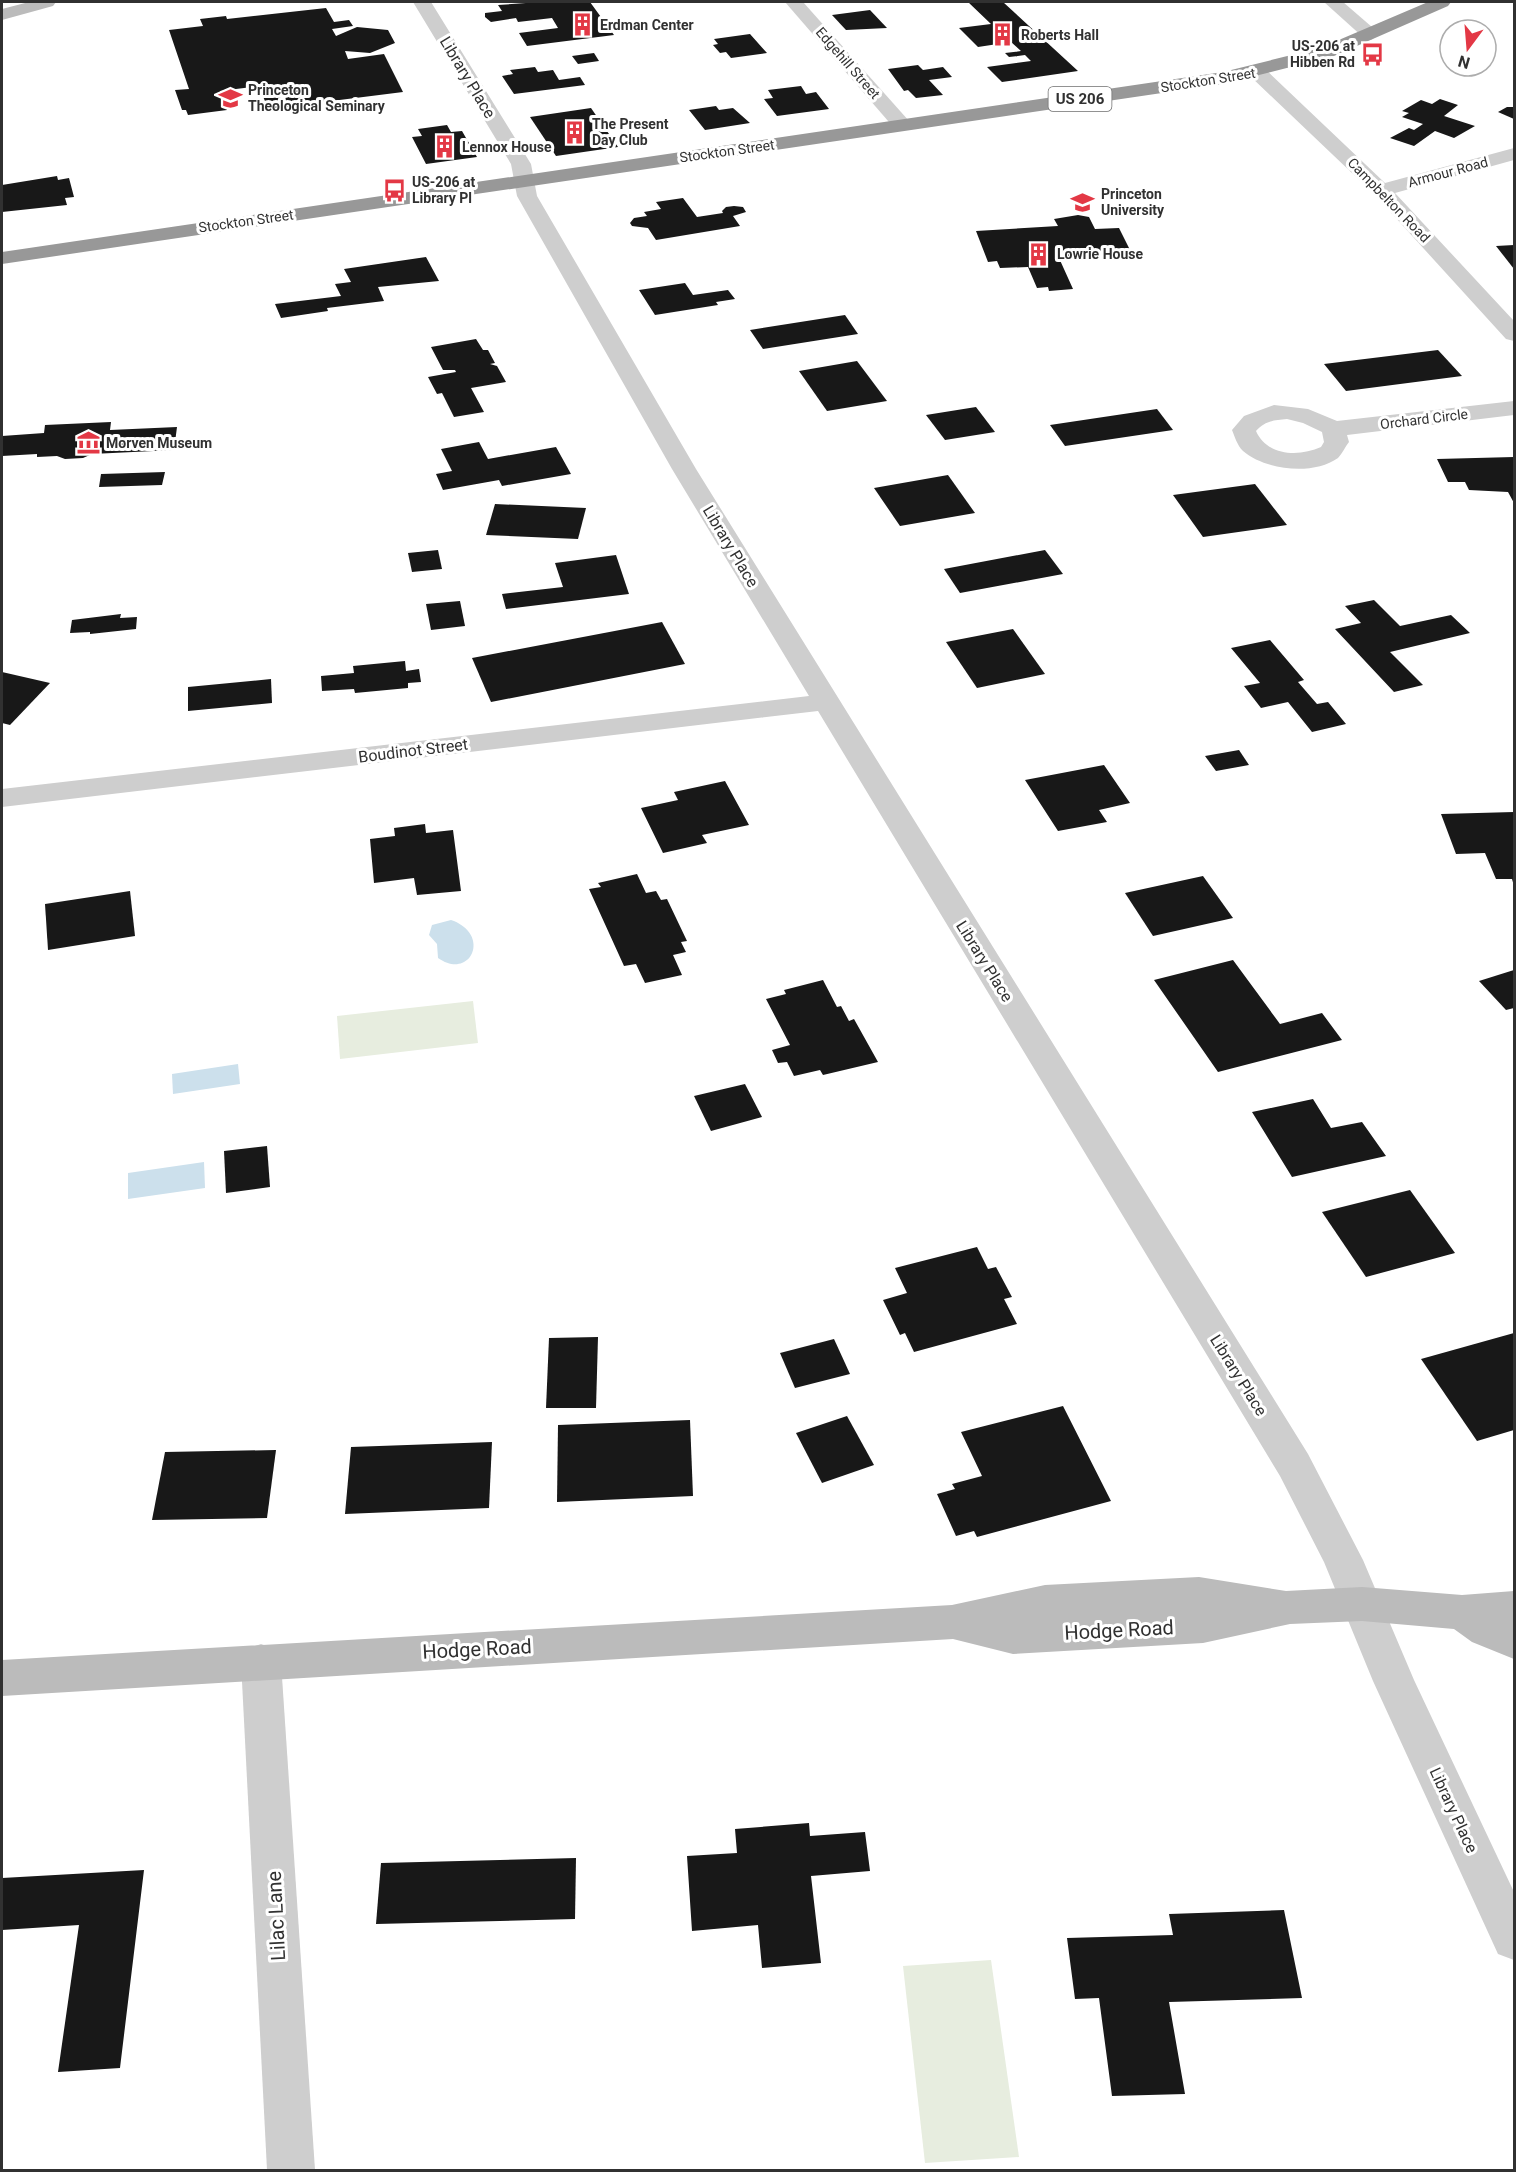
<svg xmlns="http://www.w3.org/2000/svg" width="1516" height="2172" font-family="Roboto,sans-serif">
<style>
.green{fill:#e7eddf}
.water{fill:#cce0ec}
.building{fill:#181818}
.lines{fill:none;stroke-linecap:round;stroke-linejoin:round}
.street{fill:#cecece;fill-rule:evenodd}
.secondary{fill:#bbb;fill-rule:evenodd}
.highway{fill:#989898;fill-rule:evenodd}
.labels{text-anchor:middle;stroke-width:6;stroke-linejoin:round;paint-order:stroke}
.far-poi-label{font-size:14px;font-weight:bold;fill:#313131;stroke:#fff;text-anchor:start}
.far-street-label{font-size:14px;fill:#313131;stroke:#fff}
.shield{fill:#fff;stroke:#6f6f6f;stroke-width:1.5}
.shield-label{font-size:15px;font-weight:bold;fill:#313131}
.street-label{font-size:16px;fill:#313131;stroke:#fff}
.near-street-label{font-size:20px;fill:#313131;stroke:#fff}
</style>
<rect width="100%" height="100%" fill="#fff"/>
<g class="green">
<path d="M473,1001l5,42 -138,16 -3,-43z"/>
<path d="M991,1960l28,197 -94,6 -22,-197z"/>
</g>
<g class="water">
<path d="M451,920c41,14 20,61 -13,38l-1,-14 -8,-9 3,-10z"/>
<path d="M238,1064l2,20 -67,10 -1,-20z"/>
<path d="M204,1162l1,26 -77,11v-26z"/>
</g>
<g class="building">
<path d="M540,2h50l24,33 -87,11 -8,-13 39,-5 -6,-10 -34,4 -2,-4 -25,4 -6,-5v-4l17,-2 -4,-6z"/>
<path d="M968,2h35l75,69 -76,11 -15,-15 44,-6 -6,-6 -16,2 -4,-4 16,-2 -10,-9 -33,5 -19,-19 32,-4z"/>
<path d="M326,8l8,14 15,-2 4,6 -21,3 4,7 21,-9 31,3 7,13 -25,10 -25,-2 3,8 36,-5 19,38 -135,17 -9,-23 -39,5 7,19 -39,5 -2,-5h-4l-7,-20 14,-1 -20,-59 34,-4 -3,-7 26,-3 1,3z"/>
<path d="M870,10l17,18 -41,2 -14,-15z"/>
<path d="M750,34l17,19 -36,5 -5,-6 -6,1 -7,-8 5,-1 -4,-5z"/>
<path d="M594,53l5,8 -21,3 -6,-8z"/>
<path d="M918,65l5,5 20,-3 9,10 -23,3 14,15 -27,3 -8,-8 -4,1 -16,-22z"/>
<path d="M535,67l3,5 15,-2 6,10 21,-3 5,8 -71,9 -12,-18 11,-2 -3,-4z"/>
<path d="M801,86l5,8 10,-2 13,17 -52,7 -13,-17 9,-1 -5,-8z"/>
<path d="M1440,99l18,6 -14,11 31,10 -21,12 -19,-7 -21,15 -24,-8 19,-10 5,2 9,-6 -21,-7 7,-4 -7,-2 19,-11 11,4z"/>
<path d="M716,106l3,4 14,-2 17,15 -45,7 -16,-20z"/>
<path d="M1507,107h7v12l-16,-7z"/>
<path d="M591,108l27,39 -62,9 -26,-39z"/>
<path d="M447,125l4,7 11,-1 15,26 -51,7 -14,-27 10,-1 -4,-7z"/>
<path d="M57,176l1,4 11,-2 5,19 -9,1 2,7 -65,7v-27z"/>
<path d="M683,198l14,19 26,-4 -1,-2 4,-4 8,-1 9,1 3,5 -13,4 7,10 -84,14 -8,-12 -16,-2 -2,-3 4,-5 13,-2 -3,-4 17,-3 -5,-7z"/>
<path d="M1078,215l11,2 6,12 24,-1 11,22 -71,8 14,31 -24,2 -1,-4 -11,1 -9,-21 -28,1 -3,-7 -9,1 -12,-31 82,-5 -4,-7z"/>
<path d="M1514,245v24l-18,-23z"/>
<path d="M426,257l13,24 -61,6 6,14 -57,7 1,3 -47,7 -6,-14 66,-8 -6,-12 16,-2 -7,-13z"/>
<path d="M685,283l8,12 35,-5 7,9 -19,3 2,3 -63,10 -16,-25z"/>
<path d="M845,315l13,19 -95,15 -13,-19z"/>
<path d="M476,339l7,11h5l7,13 -5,1 7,2 9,16 -35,6 13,24 -30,5 -12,-24 -5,1 -9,-17 28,-5 -1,-2h-12l-12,-23z"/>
<path d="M1438,350l24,26 -116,15 -22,-27z"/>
<path d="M857,361l30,40 -60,10 -28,-40z"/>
<path d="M976,407l19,25 -50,8 -19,-25z"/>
<path d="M1157,409l16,21 -108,16 -15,-21z"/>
<path d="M111,422l-1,8 67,-3 -3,23 -82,4 -9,4 -18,1 -8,-3 -20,1v-3l-35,2v-20l42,-3 1,-8z"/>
<path d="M479,442l9,17 68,-12 15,27 -69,12 -3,-6 -56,10 -7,-16 16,-3 -11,-22z"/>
<path d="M1514,457v46l-6,-11 -39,-2 -4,-8h-17l-11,-23z"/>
<path d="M165,472l-3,13 -63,2 2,-13z"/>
<path d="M948,475l27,38 -75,13 -26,-38z"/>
<path d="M1255,484l32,41 -84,12 -30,-42z"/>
<path d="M495,504l91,4 -8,31 -92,-4z"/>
<path d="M438,550l4,19 -30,3 -4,-19z"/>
<path d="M1045,550l18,24 -103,19 -16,-24z"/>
<path d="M616,555l13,39 -123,15 -4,-15 61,-7 -8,-24z"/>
<path d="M1374,600l26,26 51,-11 19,18 -80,19 33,33 -29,7 -59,-63 26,-6 -16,-17z"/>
<path d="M460,601l5,25 -34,4 -5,-26z"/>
<path d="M121,614l-1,4 17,-1 -1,12 -46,5v-2l-20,1 2,-13z"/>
<path d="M662,622l23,42 -194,38 -19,-44z"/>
<path d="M1013,629l32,45 -68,14 -31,-46z"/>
<path d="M1270,640l34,40 -6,2 19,22 11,-2 18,22 -34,8 -24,-30 -27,6 -17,-22 16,-3 -29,-35z"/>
<path d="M405,661l1,10 13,-2 2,13 -13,1v5l-53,5 -1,-4 -32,2 -1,-15 33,-3 -1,-7z"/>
<path d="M2,672l48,11 -40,42 -8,-2z"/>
<path d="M271,679l1,24 -84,8v-24z"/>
<path d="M1239,750l10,15 -33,6 -11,-15z"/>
<path d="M1104,765l26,38 -31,7 8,12 -49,9 -33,-51z"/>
<path d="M725,781l24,44 -47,10 5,8 -44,10 -22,-45 37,-8 -4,-8z"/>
<path d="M1514,812v74l-2,-7h-16l-11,-26 -29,1 -15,-40z"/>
<path d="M425,824l1,9 27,-3 8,61 -44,4 -3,-17 -40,5 -4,-44 25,-3 -1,-8z"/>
<path d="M637,874l9,19 10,-2 5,9 6,-1 20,42 -6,1 5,10 -13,3 9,20 -37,8 -9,-19 -12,2 -35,-77 12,-2 -3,-4z"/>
<path d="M1203,876l30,42 -80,18 -28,-43z"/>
<path d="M130,891l5,45 -87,14 -3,-46z"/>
<path d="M1233,960l47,64 42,-11 20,27 -124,32 -64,-92z"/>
<path d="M1514,970v38l-8,2 -27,-29z"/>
<path d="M823,980l14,27 4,-1 8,15 5,-2 24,43 -55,13 -3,-5 -26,6 -7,-14 -9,1 -6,-13 18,-5 -24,-46 20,-5 -2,-4z"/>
<path d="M745,1084l17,33 -51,14 -17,-35z"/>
<path d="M1313,1099l18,29 31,-6 24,34 -94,21 -40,-65z"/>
<path d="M267,1146l3,41 -44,6 -2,-42z"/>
<path d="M1410,1190l45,63 -89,24 -44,-65z"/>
<path d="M977,1247l11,22 8,-2 16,30 -8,2 13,25 -103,28 -9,-19 -5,2 -17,-35 24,-7 -12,-25z"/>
<path d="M1514,1333v97l-37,11 -56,-82z"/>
<path d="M598,1337l-2,71h-50l3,-70z"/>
<path d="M834,1339l16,35 -55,14 -15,-35z"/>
<path d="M1063,1406l48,95 -134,36 -3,-6 -18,5 -19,-42 18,-5 -3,-5 30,-8 -21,-44z"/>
<path d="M847,1416l27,49 -52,18 -26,-50z"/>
<path d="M690,1420l3,76 -136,6 1,-77z"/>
<path d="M492,1442l-3,66 -144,6 6,-67z"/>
<path d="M276,1450l-9,68 -115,2 13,-68z"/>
<path d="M809,1823l1,13 55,-4 5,39 -59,5 10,87 -59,5 -4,-43 -66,6 -5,-75 50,-3 -2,-24z"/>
<path d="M576,1858l-1,61 -199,5 5,-61z"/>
<path d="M144,1870l-24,198 -62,4 21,-147 -77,5v-52z"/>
<path d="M1284,1910l18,88 -133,4 16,92 -73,2 -13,-98 -24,1 -8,-61 106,-3 -4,-21z"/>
</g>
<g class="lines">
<g class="street">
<path d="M413,2h18l100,162 6,32 159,273 612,985 55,106 51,120 100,212v68l-16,-6 -125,-273 -49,-119 -44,-86 -462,-765 -816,96v-18l807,-93 -137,-227 -155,-273 -6,-32z"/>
<path d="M785,2h18l106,119 3,4 -3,4h-14z"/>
<path d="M1324,2h19l37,32 -9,6 -7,-2z"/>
<path d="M1257,66l7,2 121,115 129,-35v12l-119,33 119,128v20l-8,-2 -132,-145 -124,-118 -3,-4z"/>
<path d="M1514,401v14l-167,20 2,7c-4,5 -7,12 -11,16 -25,18 -73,12 -95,-7 -6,-6 -8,-14 -11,-21l12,-14 30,-11 34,4 29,12zM1287,419l16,4 19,9 2,10 -3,5c-22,10 -54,9 -65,-16 9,-10 18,-11 31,-12z"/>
<path d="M261,1644l14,5 6,13 34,508h-48l-26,-508 6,-13z"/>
</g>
<g class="secondary">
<path d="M29,2h27l-3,4 -51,14v-11z"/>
<path d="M1199,1577l87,14 76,-4 100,8 52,-4v68l-42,-17 -18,-13 -92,-8 -72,3 -87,19 -190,11 -60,-15 -951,57v-36l950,-55 93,-20z"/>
</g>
<path class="highway" d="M1428,2h23l-3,4 -114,50 -111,28 -1221,180v-12l1221,-180 97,-24z"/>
</g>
<defs>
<symbol id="building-bare" viewBox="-9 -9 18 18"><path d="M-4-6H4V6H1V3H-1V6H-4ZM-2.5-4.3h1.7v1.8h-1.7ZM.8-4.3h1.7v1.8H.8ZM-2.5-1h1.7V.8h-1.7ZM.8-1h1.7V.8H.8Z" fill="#e33845" stroke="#fff" stroke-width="2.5" paint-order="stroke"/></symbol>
<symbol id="bus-bare" viewBox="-9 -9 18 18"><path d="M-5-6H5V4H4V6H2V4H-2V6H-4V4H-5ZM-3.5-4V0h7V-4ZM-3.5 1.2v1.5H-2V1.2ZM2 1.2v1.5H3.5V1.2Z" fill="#e33845" stroke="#fff" stroke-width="2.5" paint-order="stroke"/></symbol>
<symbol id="university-bare" viewBox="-9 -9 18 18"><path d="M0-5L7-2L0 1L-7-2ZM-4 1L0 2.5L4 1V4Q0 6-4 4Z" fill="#e33845" stroke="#fff" stroke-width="2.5" paint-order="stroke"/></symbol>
<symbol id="museum-bare" viewBox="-9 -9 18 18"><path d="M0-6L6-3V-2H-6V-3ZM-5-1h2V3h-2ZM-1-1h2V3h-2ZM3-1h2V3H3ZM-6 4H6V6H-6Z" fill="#e33845" stroke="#fff" stroke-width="2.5" paint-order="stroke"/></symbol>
</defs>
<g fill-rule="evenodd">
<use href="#building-bare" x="566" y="8" width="33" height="33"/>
<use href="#building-bare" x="986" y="18" width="33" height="33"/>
<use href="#bus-bare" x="1356" y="38" width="33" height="33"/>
<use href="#university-bare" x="214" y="82" width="33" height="33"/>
<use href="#building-bare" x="558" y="116" width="33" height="33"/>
<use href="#building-bare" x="428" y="130" width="33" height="33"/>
<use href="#bus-bare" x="378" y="174" width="33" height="33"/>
<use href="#university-bare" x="1066" y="186" width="33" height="33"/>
<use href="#building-bare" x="1022" y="238" width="33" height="33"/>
<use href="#museum-bare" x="72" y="426" width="33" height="33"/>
</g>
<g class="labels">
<g class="far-poi-label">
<text x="600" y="30">Erdman Center</text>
<text x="1021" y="40">Roberts Hall</text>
<text x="1355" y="51" text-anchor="end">US-206 at<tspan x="1355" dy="16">Hibben Rd</tspan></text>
<text x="248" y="95">Princeton<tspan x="248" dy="16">Theological Seminary</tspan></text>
<text x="592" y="129">The Present<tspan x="592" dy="16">Day Club</tspan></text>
<text x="462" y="152">Lennox House</text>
<text x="412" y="187">US-206 at<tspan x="412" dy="16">Library Pl</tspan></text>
<text x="1101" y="199">Princeton<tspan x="1101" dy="16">University</tspan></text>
<text x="1057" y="259">Lowrie House</text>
<text x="106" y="448">Morven Museum</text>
</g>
<g class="far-street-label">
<text transform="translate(848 63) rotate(49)" y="5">Edgehill Street</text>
<text transform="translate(1208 80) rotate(-9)" y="5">Stockton Street</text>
<text transform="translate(727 151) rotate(-8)" y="5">Stockton Street</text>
<text transform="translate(1448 172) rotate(-15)" y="5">Armour Road</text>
<text transform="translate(1389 200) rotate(46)" y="5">Campbelton Road</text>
<text transform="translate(246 221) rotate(-8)" y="5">Stockton Street</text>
<text transform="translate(1424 419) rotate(-7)" y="5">Orchard Circle</text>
</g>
<rect class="shield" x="1048.5" y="87" width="63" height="24" rx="4.5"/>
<g class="shield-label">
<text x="1080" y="104">US 206</text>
</g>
<g class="street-label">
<text transform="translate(468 77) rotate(59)" y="6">Library Place</text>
<text transform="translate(731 546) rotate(59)" y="6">Library Place</text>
<text transform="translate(413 750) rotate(-7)" y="6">Boudinot Street</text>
<text transform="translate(985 961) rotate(58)" y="6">Library Place</text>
<text transform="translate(1239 1375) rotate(58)" y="6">Library Place</text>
<text transform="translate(1454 1810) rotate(65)" y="6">Library Place</text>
</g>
<g class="near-street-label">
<text transform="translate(1119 1630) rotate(-3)" y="7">Hodge Road</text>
<text transform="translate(477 1649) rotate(-3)" y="7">Hodge Road</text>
<text transform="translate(276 1916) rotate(-93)" y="7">Lilac Lane</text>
</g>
</g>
<rect width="1516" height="2172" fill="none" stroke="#313131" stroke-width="6"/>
<g transform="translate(1468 48) rotate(196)"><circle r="28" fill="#ffffff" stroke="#adadad" stroke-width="1.5"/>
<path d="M0-4.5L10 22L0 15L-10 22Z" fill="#e33845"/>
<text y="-9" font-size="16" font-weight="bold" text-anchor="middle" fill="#313131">N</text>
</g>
</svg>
